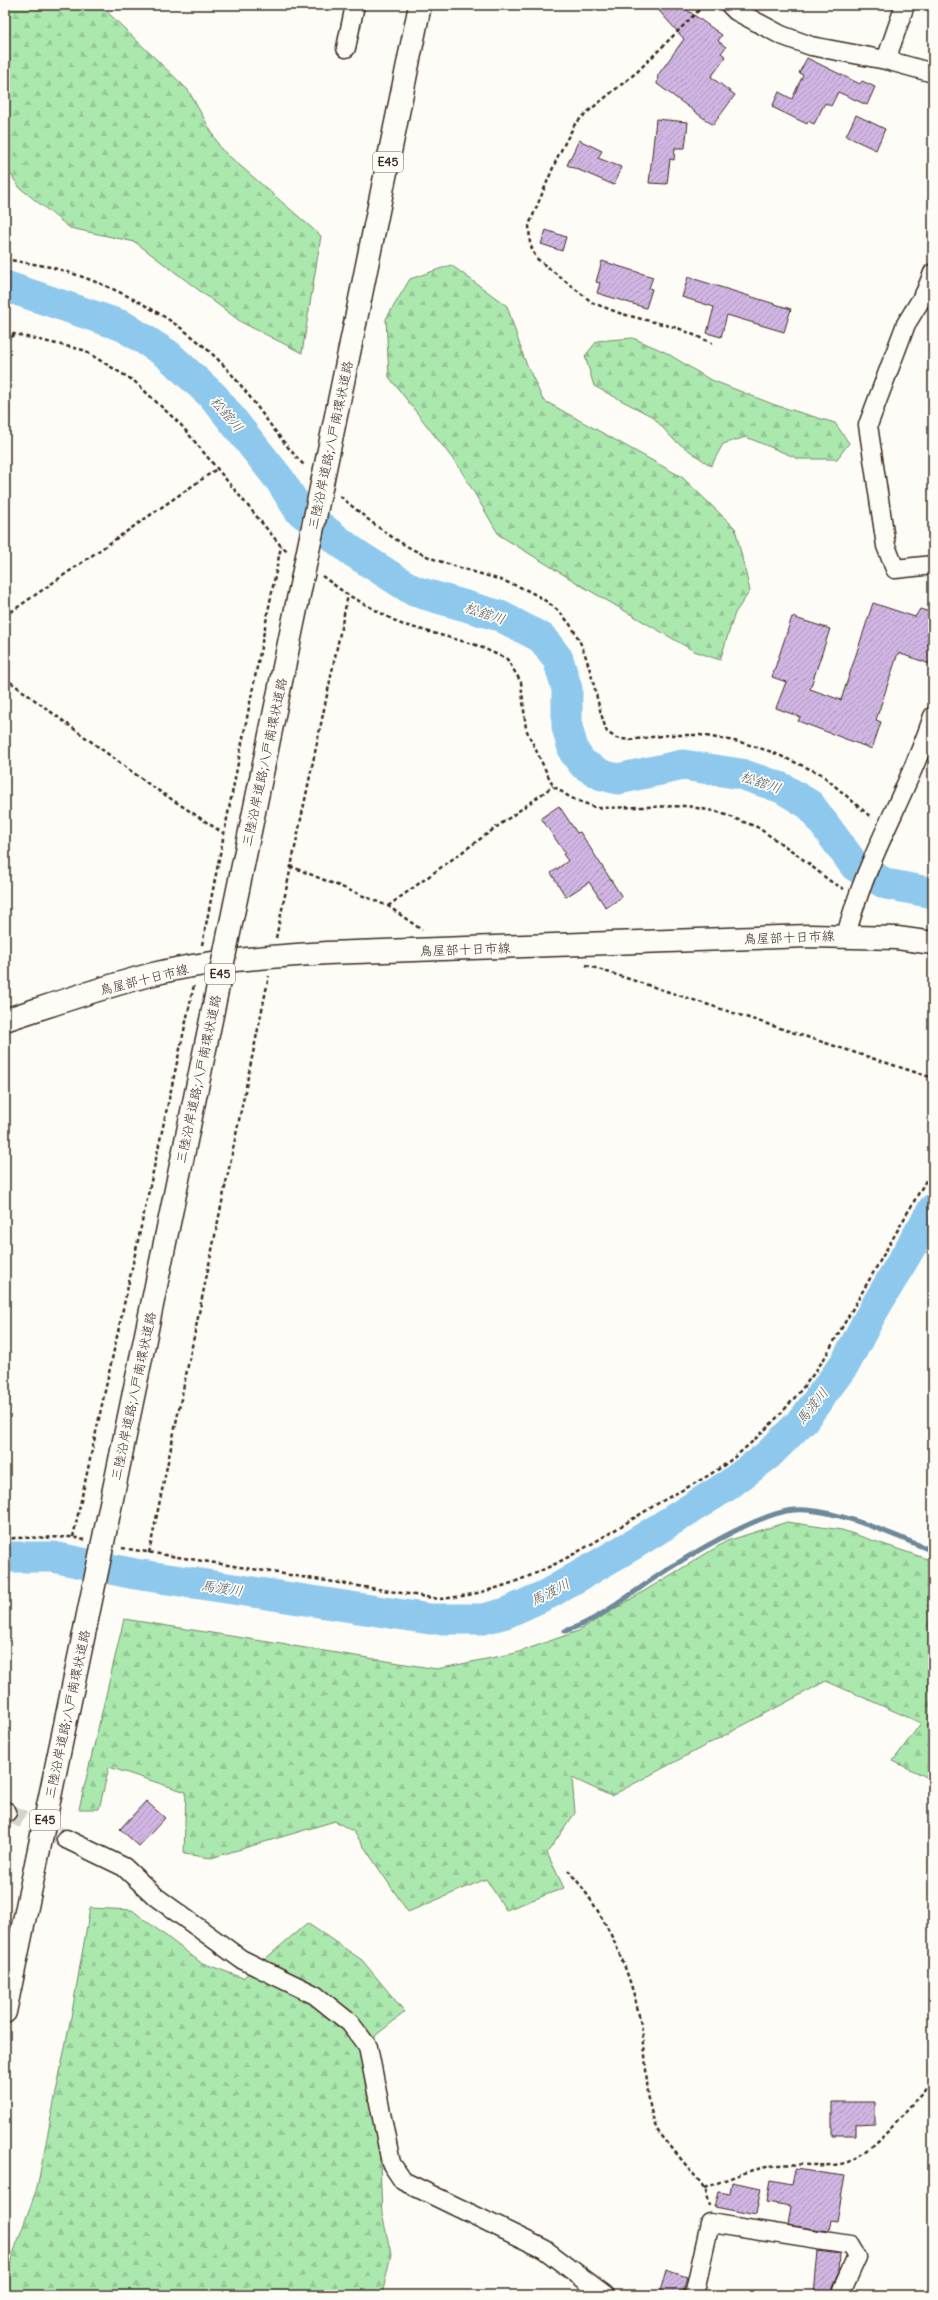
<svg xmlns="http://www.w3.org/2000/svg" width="938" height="2300" font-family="Delius,'Klee One',sans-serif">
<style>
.forest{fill:url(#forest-firs);stroke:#738966}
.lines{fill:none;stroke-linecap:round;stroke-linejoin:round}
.stream{stroke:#6d899a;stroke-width:5}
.river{stroke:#8ec9ed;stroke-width:31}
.building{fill:url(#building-hatch);stroke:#3b2a1e}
.minor-tunnel{stroke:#d6d2cc;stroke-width:18;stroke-dasharray:18 9;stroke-linecap:butt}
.minor-casing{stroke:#3b2a1e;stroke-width:21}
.major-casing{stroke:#3b2a1e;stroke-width:25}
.highway-casing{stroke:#3b2a1e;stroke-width:25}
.path{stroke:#3b2a1e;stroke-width:2.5;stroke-dasharray:4 3;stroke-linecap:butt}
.minor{stroke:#fdfcf7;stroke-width:18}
.major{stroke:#fdfcf7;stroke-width:22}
.highway{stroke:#fdfcf7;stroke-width:22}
.highway-bridge-casing{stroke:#3b2a1e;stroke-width:25;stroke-linecap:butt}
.highway-bridge{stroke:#fdfcf7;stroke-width:22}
.labels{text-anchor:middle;stroke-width:3.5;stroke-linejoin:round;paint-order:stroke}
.shield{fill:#fdfcf7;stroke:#75695f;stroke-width:1}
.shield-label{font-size:12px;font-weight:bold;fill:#3b2a1e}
.street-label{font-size:13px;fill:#3b2a1e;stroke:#fdfcf7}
.water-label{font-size:14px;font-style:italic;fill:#545a5c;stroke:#fdfcf7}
</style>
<defs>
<pattern id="forest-firs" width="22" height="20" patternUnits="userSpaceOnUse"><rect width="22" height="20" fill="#abe8ae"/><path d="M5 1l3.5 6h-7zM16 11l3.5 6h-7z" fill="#94c795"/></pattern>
<pattern id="building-hatch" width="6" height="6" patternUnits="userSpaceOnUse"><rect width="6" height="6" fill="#d1b6e4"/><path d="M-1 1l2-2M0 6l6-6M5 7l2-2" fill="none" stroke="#ab94b8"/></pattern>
</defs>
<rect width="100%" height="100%" fill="#fdfcf7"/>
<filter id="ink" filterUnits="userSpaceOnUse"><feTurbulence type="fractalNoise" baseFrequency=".025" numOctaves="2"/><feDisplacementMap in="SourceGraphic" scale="8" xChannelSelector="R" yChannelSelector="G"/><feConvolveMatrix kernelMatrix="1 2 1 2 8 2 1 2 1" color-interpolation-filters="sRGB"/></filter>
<g filter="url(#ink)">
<g class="forest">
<path d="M5,5h95l88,85 33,59 100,87 -19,117 -61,-31 -106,-80 -65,-14 -50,-40 -15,-22z"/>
<path d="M451,265l56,41 17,52 19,42 139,77 53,51 15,63 -15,22 -15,47 -26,-9 -107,-62 -88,-54 -40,-68 -70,-90 -3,-58 24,-40z"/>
<path d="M633,338l32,14 44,27 66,26 60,18 14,20 -12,16h-38l-53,-22 -23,7 -12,22 -37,-26 -21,-23 -59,-31 -9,-30 12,-15z"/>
<path d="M787,1522l55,8 91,31v219l-40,-19 28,-38 -95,-42 -215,115 -39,-18 3,35 -28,40 17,35 -58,22 -20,-31 -78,33 -54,-80 -19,-11 -124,37 -27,-4 2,-62 -77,-25 -10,42h-20l45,-190 313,50 79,-16 62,-22 149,-90z"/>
<path d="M90,1908l42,2 68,52 43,16 64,-55 55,37 43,52 -30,24 7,178 9,40 -9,41h-377v-19l32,-88 35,-176z"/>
</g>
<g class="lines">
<path class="stream" d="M565,1631c32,-10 60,-33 88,-52 31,-21 105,-66 141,-69 37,-4 104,27 139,41"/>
<g class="river">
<path d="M5,286l118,40 44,28 47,43 66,83 19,30 54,42 61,39 86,25 42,22 16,21 9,30v38l7,25 9,12 19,11 16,4 65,-14 58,9 41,14 28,17 45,61 31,18 47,9"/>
<path d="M5,1557h48l82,17 295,45h53l23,-6 42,-19 86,-50 93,-58 41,-31 36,-36 42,-57 23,-44 64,-109"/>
</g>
</g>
<g class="building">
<path d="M654,5h26l42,30 -4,6 8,6 -5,6 5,4 -15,20 24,18 -22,30 -56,-41 1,-9 26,-36z"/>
<path d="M807,58l53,26 2,-3 13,6 -8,18 -29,-13 -7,14 -6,-3 -11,21 -6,-3 -1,3 -35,-17 7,-15 13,7 11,-24 -4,-2z"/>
<path d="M856,115l29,14 -9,21 -30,-14z"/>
<path d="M656,119l32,3 -3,26h-10l-1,12 -4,-1 -3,25 -18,-1z"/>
<path d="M579,140l23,11 -4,7 23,9 -7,18 -47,-20z"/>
<path d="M546,230l20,7 -4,14 -21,-7z"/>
<path d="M602,261l51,16 -4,11 3,1 -6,19 -49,-15 3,-10 -4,-1z"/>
<path d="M688,277l103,32 -7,23 -57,-17 -6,22 -14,-4 7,-26 -32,-10z"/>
<path d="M873,603l42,14 5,-8 13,4v52l-35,-12 -22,67 5,2 -9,27 -74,-28 2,-4 -24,-9 10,-26 -14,-5 20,-60 38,12 -20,60 31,11z"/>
<path d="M559,806l18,27 3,-1 42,65 -16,11 -17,-26 -23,15 -15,-24 17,-12 -5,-7 2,-1 -24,-35z"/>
<path d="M146,1801l19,17 -26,28 -19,-17z"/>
<path d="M832,2102h43v21l-19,1v11h-24z"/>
<path d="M795,2169l50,7 -8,45 -6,-1 -2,11 -41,-6 3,-19 -25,-4 4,-21 22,4z"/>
<path d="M732,2182l29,6 -5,27 -41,-8 4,-15 11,2z"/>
<path d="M818,2251l22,3 -1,18 -7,14v9h-18z"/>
<path d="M666,2270l21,7 -5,18h-23z"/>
</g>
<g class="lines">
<path class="minor-tunnel" d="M7,1812l59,27"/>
<defs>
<g id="minor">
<path d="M730,5l6,6 45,24 30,11 75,14 47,13"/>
<path d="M346,48l9,-43"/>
<path d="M886,60l19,-55"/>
<path d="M933,273l-8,20 -19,31 -38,101 18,121 9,23 38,-4"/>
<path d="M846,936c19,-77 63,-145 87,-220"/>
<path d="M5,1811l2,1"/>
<path d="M66,1839l58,28 32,30 85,62 74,36 35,28 18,24 23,116 12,18 141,68 61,46"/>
<path d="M694,2295l16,-72 140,22 7,12 -15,33v5"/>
</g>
<path id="major" d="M5,1020c49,-16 98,-33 148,-46 56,-14 116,-17 174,-21l482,-17 88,2 36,5"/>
<g id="highway">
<path d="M356,319l64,-314"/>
<path d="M5,2012l80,-383"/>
</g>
</defs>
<use href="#minor" class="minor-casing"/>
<use href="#major" class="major-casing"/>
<use href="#highway" class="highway-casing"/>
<g class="path">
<path d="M704,5l-67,67 -46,37 -16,15 -17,32 -29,69 1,19 6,14 57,45 29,11 56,14 34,15"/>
<path d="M5,259c15,3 30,5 45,8 63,16 133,53 177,102 28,31 49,68 78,97"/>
<path d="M5,332l78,18 51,31 47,44 100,121 8,6"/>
<path d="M5,341l11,-7"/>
<path d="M340,496c27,23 55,47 89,61 44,19 101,22 135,60 27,30 29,78 43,115l9,6 13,2 40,-5h31l40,7 32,10 49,22 51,44"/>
<path d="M322,576l26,19 53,29 75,21 31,14 14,23 5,47 27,57 18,12 26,10 90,-2 31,6 39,15 38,26 35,28 14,8"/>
<path d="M5,616l213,-148"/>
<path d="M5,678l145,107 73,48"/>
<path d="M290,866l98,40 34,24"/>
<path d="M388,906l165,-120"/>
<path d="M276,938l72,-343"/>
<path d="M202,945l79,-399"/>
<path d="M586,965l347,113"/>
<path d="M73,1537l121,-552"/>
<path d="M5,1541l9,-3 59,-1 11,3"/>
<path d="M122,1548l317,51c84,-7 147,-52 218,-95 24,-14 53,-27 75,-45 36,-29 66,-62 92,-100l109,-191"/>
<path d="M149,1553l120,-577"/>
<path d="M568,1870c41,47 68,111 76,174 3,29 2,59 13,86l43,52 6,9 4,15"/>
<path d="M704,2188c22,-8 44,-18 67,-22 23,-5 61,4 79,-5 28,-14 61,-57 83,-81"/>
</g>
<use href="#minor" class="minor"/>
<use href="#major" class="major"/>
<use href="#highway" class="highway"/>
<defs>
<path id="highway-bridge" d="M85,1629l271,-1310"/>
</defs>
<use href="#highway-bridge" class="highway-bridge-casing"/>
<use href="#highway-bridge" class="highway-bridge"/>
</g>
</g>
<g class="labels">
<g class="shield">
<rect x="373" y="152" width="30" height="20" rx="3"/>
<rect x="205" y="964" width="30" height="20" rx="3"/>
<rect x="30" y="1810" width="30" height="20" rx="3"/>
</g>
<g class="shield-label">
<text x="388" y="166">E45</text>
<text x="220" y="978">E45</text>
<text x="45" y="1824">E45</text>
</g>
<g class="street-label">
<text transform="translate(330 445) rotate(-78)" y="5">三陸沿岸道路;八戸南環状道路</text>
<text transform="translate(264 762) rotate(-78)" y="5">三陸沿岸道路;八戸南環状道路</text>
<text transform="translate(789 937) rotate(-2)" y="5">鳥屋部十日市線</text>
<text transform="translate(465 949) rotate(-2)" y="5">鳥屋部十日市線</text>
<text transform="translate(144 979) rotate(-14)" y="5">鳥屋部十日市線</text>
<text transform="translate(198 1079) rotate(-78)" y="5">三陸沿岸道路;八戸南環状道路</text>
<text transform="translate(133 1396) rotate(-78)" y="5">三陸沿岸道路;八戸南環状道路</text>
<text transform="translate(67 1714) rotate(-78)" y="5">三陸沿岸道路;八戸南環状道路</text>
</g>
<g class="water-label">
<text transform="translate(227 414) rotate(50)" y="5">松舘川</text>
<text transform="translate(485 613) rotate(19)" y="5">松舘川</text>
<text transform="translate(761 782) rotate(19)" y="5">松舘川</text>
<text transform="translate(812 1406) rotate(-51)" y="5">馬渡川</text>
<text transform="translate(222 1588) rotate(9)" y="5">馬渡川</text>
<text transform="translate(550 1592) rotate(-27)" y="5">馬渡川</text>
</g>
</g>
<rect width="938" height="2300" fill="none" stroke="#fdfcf7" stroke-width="20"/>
<rect x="10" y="10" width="918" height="2280" fill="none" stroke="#3b2a1e" stroke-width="1.5" filter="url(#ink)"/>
</svg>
